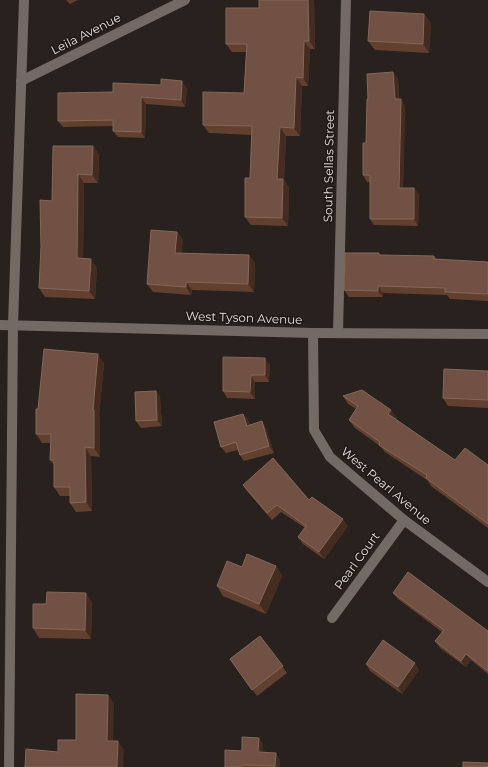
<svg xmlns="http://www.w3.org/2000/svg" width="488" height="767" font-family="Montserrat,sans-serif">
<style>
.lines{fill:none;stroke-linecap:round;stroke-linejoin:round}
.minor{stroke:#746a65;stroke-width:10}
.wall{fill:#624030}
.shaded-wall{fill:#452c21}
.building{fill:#705143;stroke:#83685b}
.labels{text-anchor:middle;stroke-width:3;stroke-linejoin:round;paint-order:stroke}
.street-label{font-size:12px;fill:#e6e0de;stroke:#1f1814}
</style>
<rect width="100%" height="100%" fill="#29211d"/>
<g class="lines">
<g class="minor">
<path d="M21,81l164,-81"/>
<path d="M0,325l313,8 175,1"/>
<path d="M313,333l1,97 16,27 74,63 84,62"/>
<path d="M338,333l8,-333"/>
<path d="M332,618l72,-98"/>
<path d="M9,767l4,-442 11,-325"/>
</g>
</g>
<g class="wall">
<path d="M66,0h12l-8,4z"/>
<path d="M314,0l1,49h-5l-2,37h-6l-2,50h-14l-2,44 5,8 -1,38 -37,-1 -6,-8 5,-39 2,-43 -43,-2 -6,-8 41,-32 2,-41h-14l-6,-8 33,-36z"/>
<path d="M424,14l7,10 -2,29 -54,-3 -7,-9z"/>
<path d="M393,72l5,7 1,20 6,7 -2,82h11l5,7 -1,31 -44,-1 -4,-6v-37h-3l-4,-7 3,-32 2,-44z"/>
<path d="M187,88l-2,19 -39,-3 -1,34 -27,-1 -5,-6v-5l-50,1 -5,-6 55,-29z"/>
<path d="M93,146l6,9 -1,28h-14l-1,76 14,9 -2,31 -50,-2 -6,-9 13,-87z"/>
<path d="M177,232l6,8 -2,13 68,2 6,8 -1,29 -62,-2 -1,5 -38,-3 -6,-8z"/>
<path d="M379,253l2,3h53l2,3 52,3v39l-38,-2 -3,-4 -64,-2v4h-34l-5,-7z"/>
<path d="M104,363l-5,53 1,3v38l-9,-1 1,55 -16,1 -6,-9v-7h-10l-6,-9v-22l-4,-5 1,-17h-9l-6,-9 2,-25z"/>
<path d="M270,365l-1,17h-14v17l-28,-1 -4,-7z"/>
<path d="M488,371v37l-40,-2 -5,-8z"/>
<path d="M156,391l4,6 2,29 -21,2 -5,-7z"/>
<path d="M343,396l54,22 -2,2 60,40 33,5v63l-57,-42 -4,-6 -42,-28 -5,-6 -25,-18 -6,-8 7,-11 -8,-5z"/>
<path d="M243,414l5,6 2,5 16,3 8,25 -30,8 -4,-6 -2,-5 -12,3 -5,-6z"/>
<path d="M243,485l66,15 39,26 -24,33 -21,-15 -5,-7 7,-9 -24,-16 -9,8 -25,-29z"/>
<path d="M276,566l6,10 -16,38 -43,-18 -6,-10 25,-19z"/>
<path d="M393,593l95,38v43l-17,-14 -5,7 -26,-19 -5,-7 7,-9 -44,-33z"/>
<path d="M92,602l-1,37 -52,-1 -6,-10z"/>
<path d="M260,636l27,37 -30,23 -27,-37z"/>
<path d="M366,664l53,6 -17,24 -32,-23z"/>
<path d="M263,744v8l17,8v7h-55l17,-16z"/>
</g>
<g class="shaded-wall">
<path d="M308,0h6l1,49 -6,-8z"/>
<path d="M424,14l7,10 -2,29 -6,-9z"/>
<path d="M304,41l6,8 -2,37 -5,-8z"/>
<path d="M393,72l5,7 1,27 -4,-7z"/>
<path d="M296,77l6,9 -2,50 -6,-8z"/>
<path d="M182,81l5,7 -2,19 -4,-7z"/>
<path d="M141,97l5,7 -1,34 -4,-6z"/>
<path d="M401,99l4,7 -2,89 -4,-7z"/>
<path d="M280,127l6,9 -2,44 5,8 -1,38 -6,-8 -5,-39z"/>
<path d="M93,146l6,9 -1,28 -6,-8z"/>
<path d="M78,174l6,9 -1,84 -6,-9z"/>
<path d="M414,188l5,7 -1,31 -4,-7z"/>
<path d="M177,232l6,8 -2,21 -6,-8z"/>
<path d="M249,255l6,8 -1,29 -6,-8z"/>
<path d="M91,259l6,9 -2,31 -6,-8z"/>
<path d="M186,282l6,8 -1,5 -5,-8z"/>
<path d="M378,286l5,7v4l-5,-6z"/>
<path d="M98,354l6,9 -5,53 1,3v38l-6,-9 -1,-38z"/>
<path d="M265,358l5,7 -1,17 -4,-7z"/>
<path d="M251,375l4,7v17l-5,-7z"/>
<path d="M156,391l4,6 2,29 -5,-6z"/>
<path d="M391,410l6,8 -4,4 -5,-8z"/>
<path d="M243,414l5,6 4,12 -5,-6z"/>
<path d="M262,421l4,7 8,25 -5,-7z"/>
<path d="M85,447l6,9 1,55 -6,-9z"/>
<path d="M343,519l5,7 -24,33 -5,-7z"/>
<path d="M276,566l6,10 -16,38 -7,-10z"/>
<path d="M86,593l6,9 -1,37 -6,-9z"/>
<path d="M466,654l5,6 -5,7 -5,-6z"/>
<path d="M415,663l4,7 -17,24 -4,-7z"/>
<path d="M108,695l6,8 -1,46 -6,-8z"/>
<path d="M259,738l4,6v15l-5,-7z"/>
<path d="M118,741l6,9 -1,17h-6z"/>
<path d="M276,753l4,7v7h-4l-1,-1z"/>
</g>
<g class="building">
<path d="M259,0h49l1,41h-5l-1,37 -7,-1 -2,51 -14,-1 -3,52h6l-1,39 -37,-1v-39h5l2,-52 -49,-1v-33l41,1 3,-49h-21v-36h33z"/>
<path d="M370,11l54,3 -1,30 -55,-3z"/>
<path d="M393,72l2,27h6l-2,89h15v31h-44v-44h-7v-32h3l1,-44h1l-1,-25z"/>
<path d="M161,79l21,2 -1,19 -40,-3v35l-28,-1v-11l-55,1v-28l55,-1v-9l48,2z"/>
<path d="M53,146h40l-1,29 -14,-1 -1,84 14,1 -2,32 -50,-3 2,-41 -1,-47 12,1z"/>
<path d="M151,230l26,2 -2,21 74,2 -1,29 -62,-2v5l-39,-3z"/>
<path d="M345,253h34v2l55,1v3l54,3v32l-43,-2v-4l-67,-2v5l-34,-1z"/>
<path d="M44,349l54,5 -5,56h1v38l-9,-1 1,55 -16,1v-16h-16v-27h-4l1,-26h-15v-25h2z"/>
<path d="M223,357l42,1v17h-14l-1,17 -27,-1z"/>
<path d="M444,369l44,2v29l-45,-2z"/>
<path d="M362,390l29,20 -3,4 67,46 10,-12 23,17v59l-62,-46 1,-3 -48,-30 1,-3 -31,-22 9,-14 -15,-10z"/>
<path d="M156,391l1,29 -21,1 -1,-29z"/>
<path d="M243,414l4,12 15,-5 7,25 -29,9 -4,-13 -15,5 -7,-25z"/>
<path d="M273,458l36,42 3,-3 31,22 -24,33 -21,-15 8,-11 -29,-21 -10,8 -24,-28z"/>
<path d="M247,554l29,12 -17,38 -42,-18 10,-25 15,6z"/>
<path d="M408,572l80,59v40l-22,-17 -5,7 -26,-20 9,-11 -51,-37z"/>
<path d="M47,592l39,1 -1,37 -52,-2v-24h13z"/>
<path d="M260,636l23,30 -31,24 -22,-31z"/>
<path d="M383,640l32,23 -17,24 -32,-23z"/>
<path d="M76,694l32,1 -1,46h11l-1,26h-92l1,-18 32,3v-12h18z"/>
<path d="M242,737l17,1 -1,14 18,1 -1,13 -33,-1 -1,2h-16v-17l17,1z"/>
<path d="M463,762l25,1v4h-25z"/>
</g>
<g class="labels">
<g class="street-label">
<text transform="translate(86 34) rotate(-27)" y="4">Leila Avenue</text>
<text transform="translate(329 166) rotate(-89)" y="4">South Sellas Street</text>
<text transform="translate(244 318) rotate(2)" y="4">West Tyson Avenue</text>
<text transform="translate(386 486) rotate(40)" y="4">West Pearl Avenue</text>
<text transform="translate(357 561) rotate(-54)" y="4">Pearl Court</text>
</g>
</g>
</svg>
